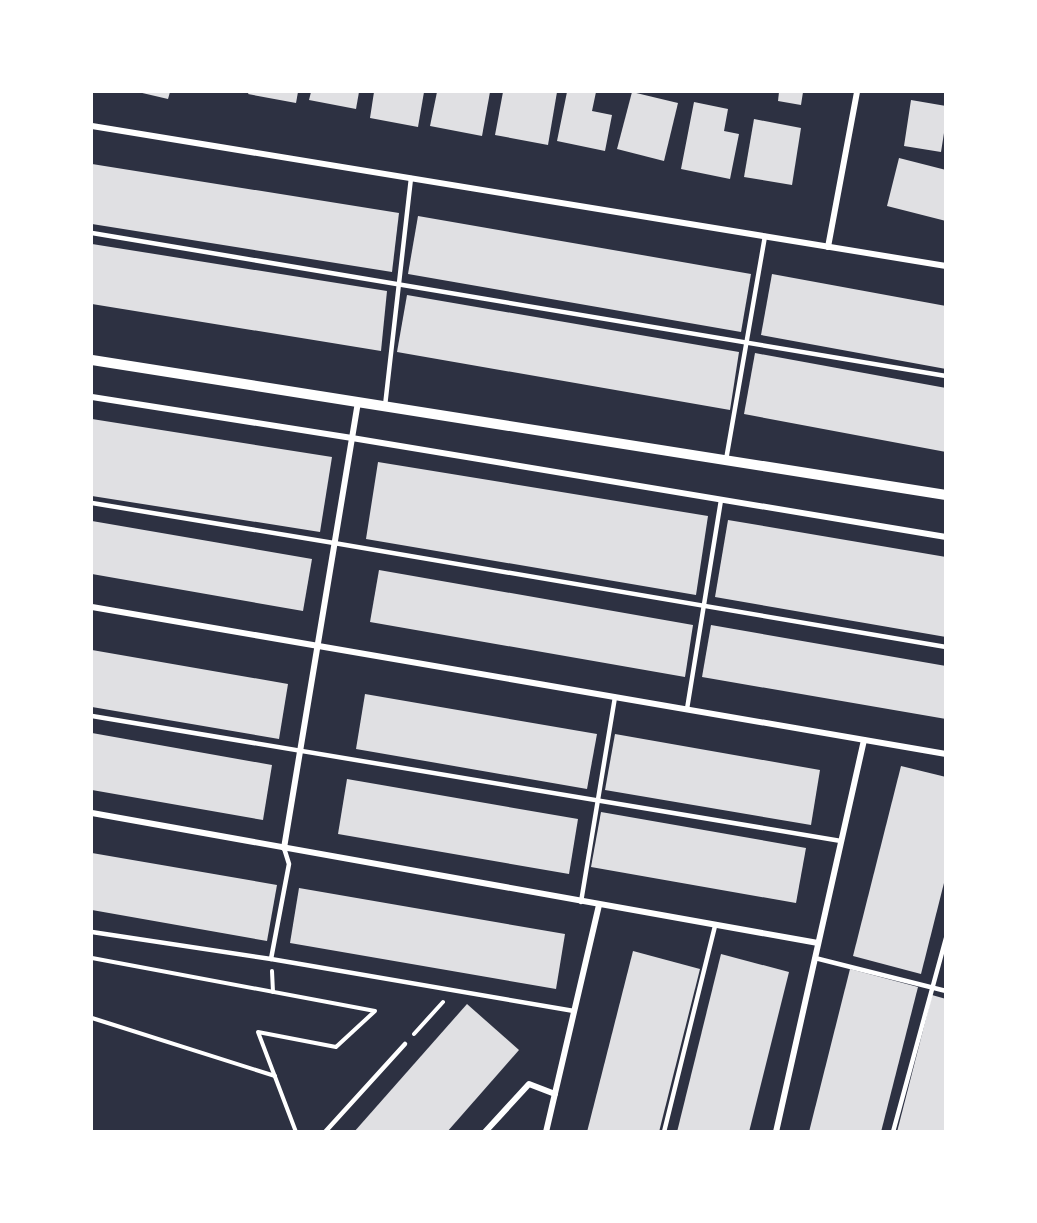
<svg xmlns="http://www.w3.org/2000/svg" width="1037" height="1223" font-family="Rubik,sans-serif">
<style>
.building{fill:#e0e0e3}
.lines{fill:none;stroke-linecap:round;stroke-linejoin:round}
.path{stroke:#fff;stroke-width:4}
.service{stroke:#fff;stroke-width:4.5}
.minor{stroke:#fff;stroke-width:6}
.tertiary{stroke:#fff;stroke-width:10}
</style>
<rect width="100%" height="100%" fill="#2d3142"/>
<g class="building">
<path d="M138,92h32l-2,7z"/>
<path d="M249,92h49l-2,11 -48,-9z"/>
<path d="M311,92h48l-3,17 -47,-9z"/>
<path d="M374,92h50l-6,35 -48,-9z"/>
<path d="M437,92h53l-8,44 -52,-10z"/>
<path d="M503,92h54l-9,53 -53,-10z"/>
<path d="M567,92h29l-4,19 20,4 -7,36 -48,-10z"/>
<path d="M632,92l46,11 -14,58 -47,-12z"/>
<path d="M779,92h24l-2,13 -23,-4z"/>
<path d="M911,100l35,6v27h-2l-3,19 -37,-6z"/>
<path d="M694,102l34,7 -4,22 15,3 -9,45 -49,-10z"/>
<path d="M754,119l47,9 -9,57 -48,-8z"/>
<path d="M899,158l47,12v51l-59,-15z"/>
<path d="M92,164l307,49 -7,59 -300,-48z"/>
<path d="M418,216l333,58 -10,58 -333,-58z"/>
<path d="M92,244l295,47 -6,60 -289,-47z"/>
<path d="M772,274l174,32v63l-185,-34z"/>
<path d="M407,295l332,57 -9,58 -333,-58z"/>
<path d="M755,353l191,35v64l-202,-38z"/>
<path d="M92,419l240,38 -12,75 -228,-36z"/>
<path d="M378,462l330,54 -12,79 -330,-56z"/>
<path d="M728,520l218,37v80l-231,-40z"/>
<path d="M92,521l220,38 -9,52 -211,-37z"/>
<path d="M379,570l314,55 -8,52 -315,-55z"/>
<path d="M711,625l235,41v53l-244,-42z"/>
<path d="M92,650l196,34 -9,55 -187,-32z"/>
<path d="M365,694l232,40 -10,55 -231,-40z"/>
<path d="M92,733l180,32 -9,55 -171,-30z"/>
<path d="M615,734l205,36 -9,55 -206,-35z"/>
<path d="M901,766l45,11v98l-25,99 -68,-18z"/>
<path d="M347,779l231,40 -9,55 -231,-40z"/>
<path d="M601,812l205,36 -10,55 -205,-36z"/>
<path d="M92,853l185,32 -10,56 -175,-31z"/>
<path d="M299,888l266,46 -9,55 -266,-46z"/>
<path d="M633,951l67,18 -41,163h-72z"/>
<path d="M721,954l68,18 -40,160h-72z"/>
<path d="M850,969l68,18 -37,145h-72z"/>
<path d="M932,995l14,4v133h-49z"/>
<path d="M467,1004l52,46 -72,82h-93z"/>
</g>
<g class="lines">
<g class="path">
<path d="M92,958l283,53 -39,36 -78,-15 38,100"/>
<path d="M272,971l1,21"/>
<path d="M92,1018l183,58"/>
<path d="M414,1034l29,-32"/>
</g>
<g class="service">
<path d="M92,233l854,143"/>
<path d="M385,406l26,-228"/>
<path d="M726,460l39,-224"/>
<path d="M92,503l242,40 612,104"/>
<path d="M687,709l34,-209"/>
<path d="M92,716l749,125"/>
<path d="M581,902l34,-205"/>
<path d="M92,932l179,27 303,52"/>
<path d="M815,958l131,33"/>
<path d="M271,959l18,-95 -5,-16"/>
<path d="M325,1132l80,-88"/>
<path d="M664,1132l51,-206"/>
<path d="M893,1132l53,-194"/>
</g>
<g class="minor">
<path d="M92,126l854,140"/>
<path d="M828,247l29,-155"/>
<path d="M92,397l260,41 594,99"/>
<path d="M92,607l854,147"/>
<path d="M92,813l726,130"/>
<path d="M284,848l74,-446"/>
<path d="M485,1132l44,-48 26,10"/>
<path d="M546,1132l53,-227"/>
<path d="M776,1132l88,-392"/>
</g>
<path class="tertiary" d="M92,360l854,135"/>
</g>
<rect width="1037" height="1223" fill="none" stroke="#ffffff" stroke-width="186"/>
</svg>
